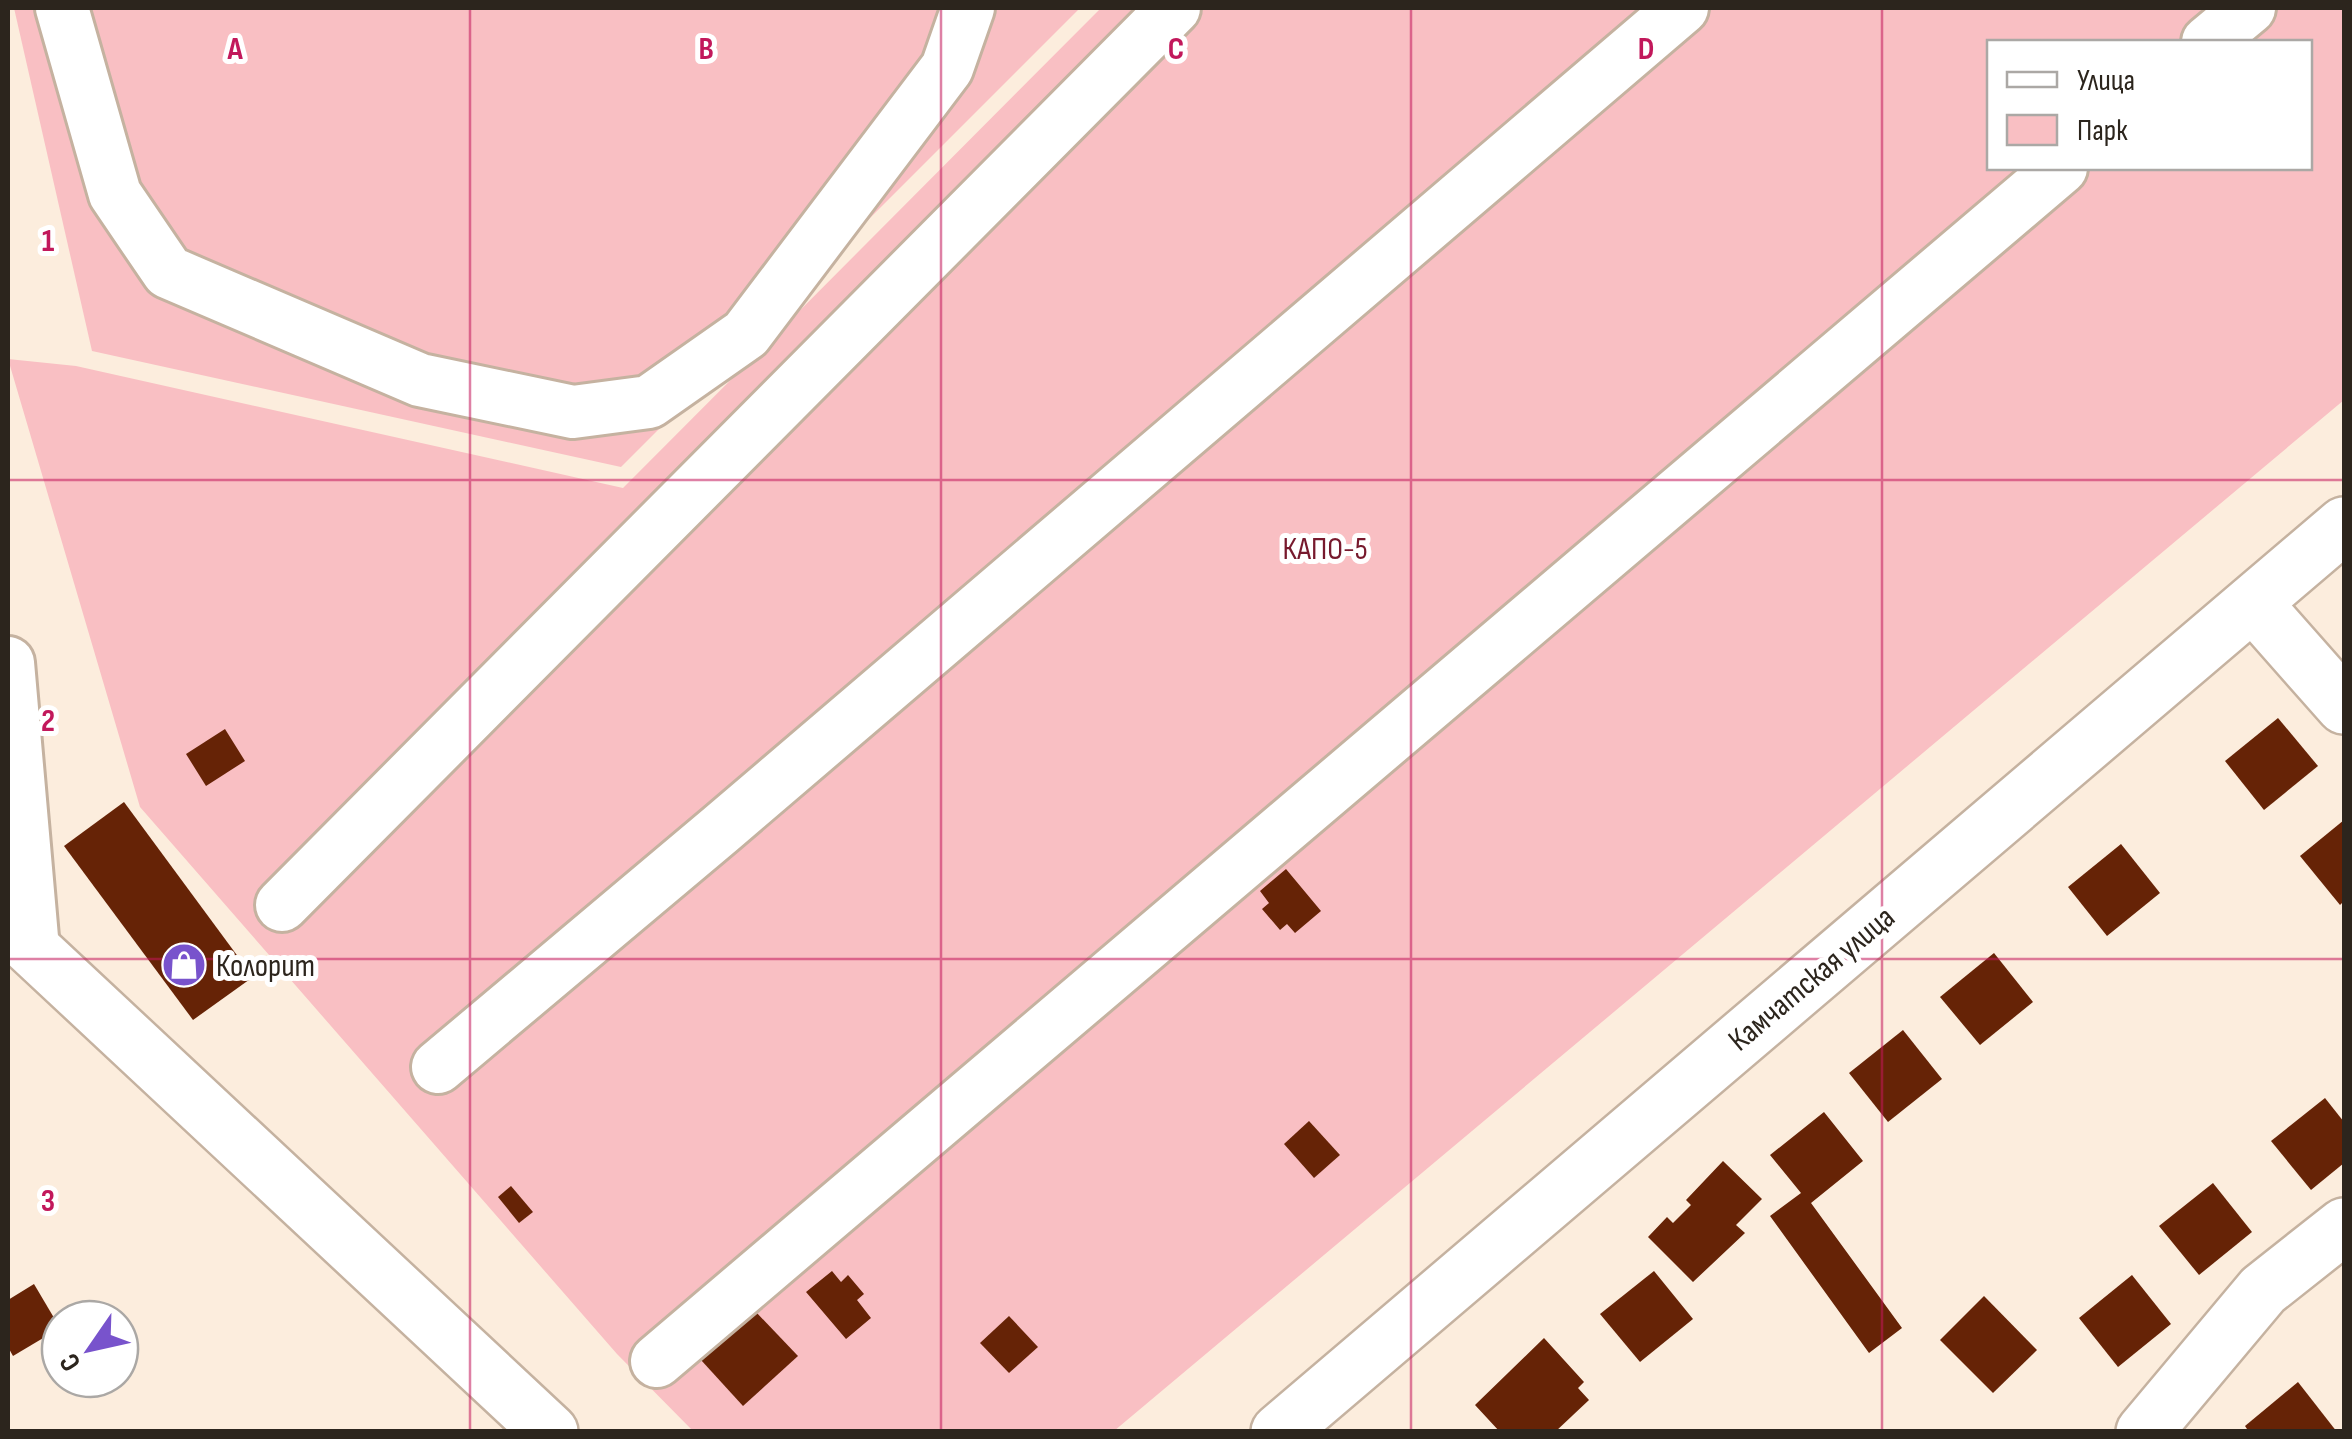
<svg xmlns="http://www.w3.org/2000/svg" width="2352" height="1439" font-family="'Sofia Sans Condensed',sans-serif">
<style>
.green{fill:#f9bfc3;fill-rule:evenodd}
.building{fill:#662306}
.lines{fill:none;stroke-linecap:round;stroke-linejoin:round}
.minor-casing{stroke:#c5b2a0;stroke-width:58}
.major-casing{stroke:#c5b2a0;stroke-width:60}
.minor{stroke:#fff;stroke-width:52}
.major{stroke:#fff;stroke-width:55}
.grid{fill:none;stroke:#c2185b;stroke-width:2.5;stroke-opacity:0.55}
.labels{text-anchor:middle;stroke-width:10;stroke-linejoin:round;paint-order:stroke}
.park-label{font-size:32px;fill:#77192d;stroke:#fff}
.poi-label{font-size:32px;fill:#2c251d;stroke:#fff;text-anchor:start}
.street-label{font-size:32px;fill:#2c251d;stroke:#fff}
.grid-label{font-size:32px;text-anchor:middle;font-weight:bold;fill:#c2185b;stroke:#fff;stroke-width:10;stroke-linejoin:round;paint-order:stroke}
</style>
<rect width="100%" height="100%" fill="#fceddd"/>
<g class="green">
<path d="M14,8h1066l-459,459 -529,-116z"/>
<path d="M1101,8h1243v392l-1230,1031h-421l-76,-77 -477,-547 -132,-448 68,7 547,122zM1990,42h320v126h-320z"/>
</g>
<g class="building">
<path d="M2278,718l40,48 -54,44 -39,-49z"/>
<path d="M225,729l20,32 -39,25 -20,-32z"/>
<path d="M124,802l129,175 -60,43 -129,-174z"/>
<path d="M2344,820v81l-4,4 -40,-49z"/>
<path d="M2121,844l39,49 -53,43 -39,-49z"/>
<path d="M1286,869l35,42 -26,22 -8,-9 -7,6 -18,-21 7,-6 -9,-12z"/>
<path d="M1994,953l39,49 -53,43 -40,-48z"/>
<path d="M1903,1030l39,49 -54,43 -39,-49z"/>
<path d="M2325,1098l19,24v41l-33,27 -40,-49z"/>
<path d="M1824,1112l39,49 -52,42 91,125 -33,25 -99,-137 31,-23 -31,-38z"/>
<path d="M1309,1121l31,34 -26,23 -30,-34z"/>
<path d="M1723,1161l39,38 -26,26 9,8 -52,49 -45,-45 19,-20 6,6 18,-18 -5,-5z"/>
<path d="M2213,1183l39,49 -53,43 -40,-49z"/>
<path d="M511,1186l22,26 -14,11 -21,-26z"/>
<path d="M832,1271l9,11 7,-7 16,19 -7,6 14,18 -25,21 -40,-47z"/>
<path d="M1654,1271l39,48 -53,43 -40,-48z"/>
<path d="M2132,1275l39,49 -53,43 -39,-49z"/>
<path d="M34,1284l26,44 -47,28 -5,-9v-47z"/>
<path d="M1984,1296l53,54 -44,43 -53,-53z"/>
<path d="M755,1311l43,45 -55,50 -42,-46z"/>
<path d="M1009,1316l29,31 -29,26 -29,-30z"/>
<path d="M1544,1338l40,44 -6,6 11,12 -34,32h-55l-25,-27z"/>
<path d="M2298,1382l39,50h-88l-4,-6z"/>
</g>
<g class="lines">
<defs>
<g id="minor">
<path d="M62,8l53,186 53,78 252,108 153,32 76,-10 97,-68 201,-266 21,-60"/>
<path d="M2208,42l41,-34"/>
<path d="M8,663l25,286"/>
<path d="M282,905l892,-897"/>
<path d="M438,1067l283,-238 961,-821"/>
<path d="M657,1361l1404,-1193"/>
</g>
<g id="major">
<path d="M2253,603l91,103"/>
<path d="M8,926l542,506"/>
<path d="M1279,1432l1065,-907"/>
<path d="M2144,1432l119,-142 81,-64"/>
</g>
</defs>
<use href="#minor" class="minor-casing"/>
<use href="#major" class="major-casing"/>
<use href="#minor" class="minor"/>
<use href="#major" class="major"/>
</g>
<path class="grid" d="M470,8v1424M941,8v1424M1411,8v1424M1882,8v1424M8,480h2336M8,959h2336"/>
<defs>
<symbol id="shop-disc" viewBox="-11 -11 22 22"><circle r="9.5" fill="#7853cc" stroke="#fff"/><path d="M-5-2.5h2.3a2.7 3.5 0 0 1 5.4 0H5L5.5 6h-11ZM-1.5-2.5h3a1.5 2.3 0 0 0-3 0Z" fill="#fff"/></symbol>
</defs>
<g fill-rule="evenodd">
<use href="#shop-disc" x="159" y="940" width="50" height="50"/>
</g>
<g class="labels">
<g class="park-label">
<text x="1325" y="559">КАПО-5</text>
</g>
<g class="poi-label">
<text x="216" y="976">Колорит</text>
</g>
<g class="street-label">
<text transform="translate(1811 978) rotate(-40)" y="11">Камчатская улица</text>
</g>
</g>
<g class="grid-label">
<text x="235" y="59">A</text>
<text x="706" y="59">B</text>
<text x="1176" y="59">C</text>
<text x="1646" y="59">D</text>
<text x="48" y="251">1</text>
<text x="48" y="731">2</text>
<text x="48" y="1211">3</text>
</g>
<rect width="2352" height="1439" fill="none" stroke="#2c251d" stroke-width="20"/>
<rect x="1987" y="40" width="325" height="130" fill="#ffffff" stroke="#aba8a5" stroke-width="2.5"/>
<rect x="2007" y="72" width="50" height="15" fill="#ffffff" stroke="#aba8a5" stroke-width="2.5"/>
<text x="2077" y="90" font-size="30" fill="#2c251d">Улица</text>
<rect x="2007" y="115" width="50" height="30" fill="#f9bfc3" stroke="#aba8a5" stroke-width="2.5"/>
<text x="2077" y="140" font-size="30" fill="#2c251d">Парк</text>
<g transform="translate(90 1349) rotate(236)"><circle r="48" fill="#ffffff" stroke="#aba8a5" stroke-width="2.5"/>
<path d="M0-8L18 38L0 25L-18 38Z" fill="#7853cc"/>
<text y="-15" font-size="28" font-weight="bold" text-anchor="middle" fill="#2c251d">С</text>
</g>
</svg>
